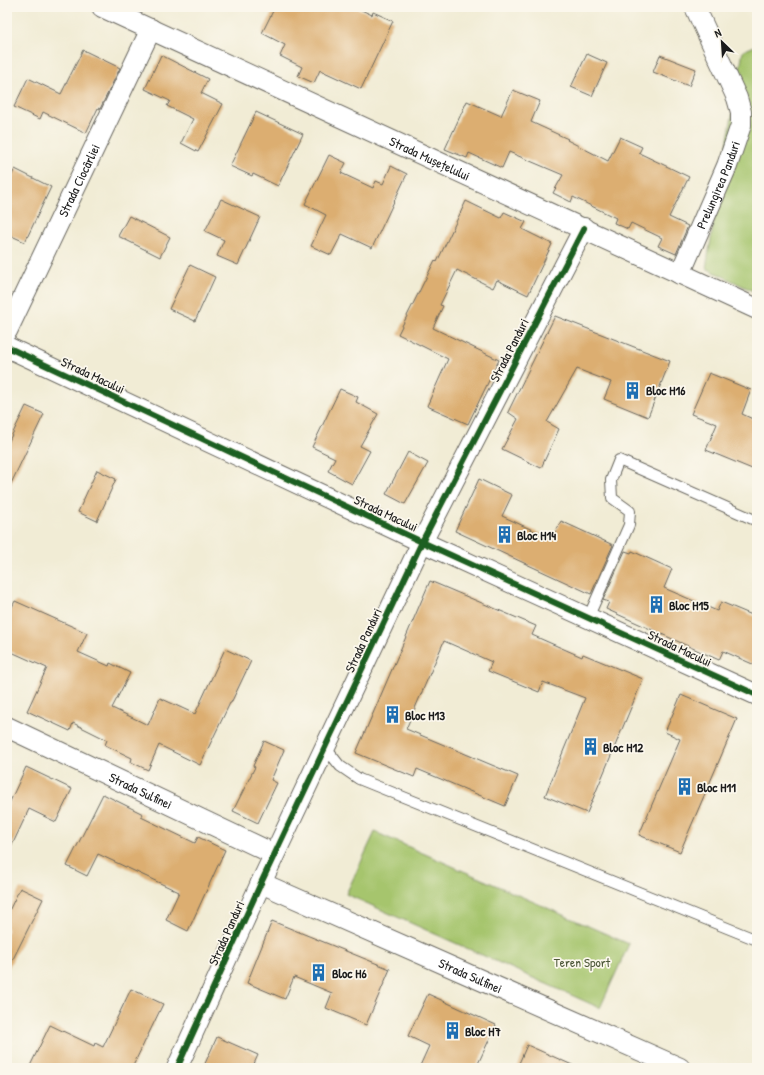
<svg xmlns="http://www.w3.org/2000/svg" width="764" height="1075" font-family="'Patrick Hand',sans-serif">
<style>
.green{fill:#a6c56d;stroke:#617044}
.building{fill:#dcae71}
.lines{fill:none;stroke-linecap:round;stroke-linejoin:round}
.service-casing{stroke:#67655d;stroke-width:12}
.minor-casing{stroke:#67655d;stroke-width:22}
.service{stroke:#fff;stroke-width:10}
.minor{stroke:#fff;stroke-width:20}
.cycleway-casing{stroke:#fbf7ec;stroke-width:8}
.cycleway{stroke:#1b5e20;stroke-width:6}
.labels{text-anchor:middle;stroke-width:3.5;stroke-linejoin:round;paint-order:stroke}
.street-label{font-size:13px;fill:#1c1c1c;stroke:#fbf7ec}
.poi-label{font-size:13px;font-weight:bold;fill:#1c1c1c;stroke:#fbf7ec;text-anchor:start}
.park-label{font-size:13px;fill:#4c5738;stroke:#fbf7ec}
</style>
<rect width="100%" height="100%" fill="#fbf7ec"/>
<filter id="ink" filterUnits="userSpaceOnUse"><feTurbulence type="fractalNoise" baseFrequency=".025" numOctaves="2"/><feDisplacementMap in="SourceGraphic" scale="8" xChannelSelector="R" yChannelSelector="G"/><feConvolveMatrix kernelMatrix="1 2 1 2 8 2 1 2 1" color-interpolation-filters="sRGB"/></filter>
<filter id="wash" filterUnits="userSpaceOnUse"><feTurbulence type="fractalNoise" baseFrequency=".012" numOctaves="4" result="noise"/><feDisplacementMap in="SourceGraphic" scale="16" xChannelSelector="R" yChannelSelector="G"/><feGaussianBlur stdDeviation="0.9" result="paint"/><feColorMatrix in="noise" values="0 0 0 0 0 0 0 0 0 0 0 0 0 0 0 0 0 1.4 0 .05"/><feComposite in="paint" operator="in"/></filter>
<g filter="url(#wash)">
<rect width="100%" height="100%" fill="#f1ecd5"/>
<g class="green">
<path d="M757,45v248l-51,-25 37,-217z"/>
<path d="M375,832l254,112 -29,64 -254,-114z"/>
</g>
<g id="blocks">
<g class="building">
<path d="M275,7h80l17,8 1,-3 20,9 -32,68 -41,-19 -6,13 -16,-7 4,-9 -22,-11 5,-11 -23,-12z"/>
<path d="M83,50l37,18 -20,41 -2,-1 -12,25 -43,-21 -3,7 -26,-12 14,-29 33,16z"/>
<path d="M587,54l20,9 -15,33 -21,-9z"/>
<path d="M161,55l47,24 -7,14 22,11 -25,48 -17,-9 12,-24 -26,-13 3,-5 -25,-12z"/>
<path d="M660,55l36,14 -7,17 -36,-14z"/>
<path d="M513,90l27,11 -9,21 37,17 -1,1 41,21 12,-24 22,10 -3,6 50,24 -20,40 19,9 -12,28 -18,-8 4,-8 -31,-15 -3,6 -14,-6 2,-5 -43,-21 -2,5 -18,-9 10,-18 -54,-23 -7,16 -33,-15 -2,5 -22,-9 22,-48 34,15z"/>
<path d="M256,112l47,22 -25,52 -25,-12 -1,2 -22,-10z"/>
<path d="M329,155l17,8 -5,10 32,15 3,-7 7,3 8,-18 16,8 -35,74 -30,-14 -11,21 -20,-9 15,-31 -21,-11z"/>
<path d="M15,169l36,18 -26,55 -18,-8v-50z"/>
<path d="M221,199l39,18 -22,48 -21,-9 7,-16 -19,-9z"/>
<path d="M466,201l35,17 3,-6 22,10 -4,7 30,15 -24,51 -31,-15 -4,8 -36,-18 -17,35 3,1 -10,22 66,32 -31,64 -41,-18 21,-47 -50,-25 37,-74 2,2z"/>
<path d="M129,216l41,21 -10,20 -42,-21z"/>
<path d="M190,265l25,12 -20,44 -26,-12z"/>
<path d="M555,316l115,45 -22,56 -44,-18 7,-17 -34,-13 -30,53 12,7 -18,39 -39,-19 16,-30 -10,-7z"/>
<path d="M709,373l42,17 -9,24 15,7v50l-51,-21 11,-26 -26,-10z"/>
<path d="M340,389l18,8 -2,5 22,12 -18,32 10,5 -18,33 -24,-13 7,-13 -23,-11z"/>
<path d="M26,406l18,8 -37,78v-47z"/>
<path d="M408,452l20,11 -23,41 -19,-10z"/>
<path d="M97,470l19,9 -19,42 -19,-9z"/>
<path d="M479,479l33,16 -10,21 50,23 9,-18 52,24 -22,49 -136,-63z"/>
<path d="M625,551l6,2 1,-2 40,18 -8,19 53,23 4,-9 36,15v49l-34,-15 -4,9 -113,-51 3,-7 -6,-2z"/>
<path d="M430,581l106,45 -4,9 50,22 1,-3 60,25 -56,134 -42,-17 40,-98 -42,-16 -4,10 -51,-21 4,-9 -48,-21 -38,88 112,47 -13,30 -88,-37 -3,8 -58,-24z"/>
<path d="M15,601l72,32 -9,19 31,14 1,-3 20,10 -18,35 36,17 12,-27 35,16 30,-65 26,12 -20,42h-1l-30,62 -41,-20 -11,25 -17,-8 1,-4 -27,-13 2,-5 -34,-17 -3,8 -43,-20 20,-43 -40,-18v-33z"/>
<path d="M681,695l56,24 -57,133 -41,-17 41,-96 -15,-7z"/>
<path d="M264,741l20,9 -13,30 6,3 -19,40 -25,-12 22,-44 -2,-1z"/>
<path d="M26,767l46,22 -16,33 -27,-13 -22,47v-48z"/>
<path d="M103,794l40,20 -2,3 54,26 3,-6 27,13 -37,81 -22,-11 13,-28 -81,-38 -11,22 -20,-10z"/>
<path d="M20,888l23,11 -36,72v-56z"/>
<path d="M272,921l118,48 -24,56 -40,-17 6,-15 -38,-16 -9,22 -38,-16z"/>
<path d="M131,989l32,15 -31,64h-103l21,-43 44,21 1,-3 8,4z"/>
<path d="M428,994l68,31 -20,43h-57l10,-22 -21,-10z"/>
<path d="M217,1037l41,18 -6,13h-49z"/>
<path d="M527,1045l52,23h-62z"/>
</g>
</g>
</g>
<g filter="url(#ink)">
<use href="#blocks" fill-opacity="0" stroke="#67655d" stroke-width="1"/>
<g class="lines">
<defs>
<g id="service">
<path d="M588,618l41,-93 1,-14 -18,-13 -1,-18 8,-20 138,61"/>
<path d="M325,747l15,19 19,13 398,161"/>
</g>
<g id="minor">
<path id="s1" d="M102,7l655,302"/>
<path id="s2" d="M680,274l47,-108 14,-41v-13l-4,-14 -42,-91"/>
<path id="s3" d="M7,331l144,-302"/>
<path d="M7,347l415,195 335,153"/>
<path id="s4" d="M7,727l267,127"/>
<path id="s5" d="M261,883l419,185"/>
<path d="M177,1068l84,-185 161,-341 162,-314"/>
</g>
</defs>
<use href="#service" class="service-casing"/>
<use href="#minor" class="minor-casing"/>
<use href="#service" class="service"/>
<use href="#minor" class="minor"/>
<defs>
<g id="cycleway">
<path d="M7,347l415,195 335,153"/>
<path d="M177,1068l84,-185 161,-341 162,-314"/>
</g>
</defs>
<use href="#cycleway" class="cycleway-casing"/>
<use href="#cycleway" class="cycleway"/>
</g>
</g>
<defs>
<symbol id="building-bare" viewBox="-9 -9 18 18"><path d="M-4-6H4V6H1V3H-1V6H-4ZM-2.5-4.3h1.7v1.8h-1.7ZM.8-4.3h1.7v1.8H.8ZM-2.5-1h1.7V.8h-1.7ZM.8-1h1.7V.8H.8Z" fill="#1f6fb2" stroke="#fbf7ec" stroke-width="2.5" paint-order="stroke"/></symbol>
</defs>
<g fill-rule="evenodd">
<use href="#building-bare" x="620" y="378" width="25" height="25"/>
<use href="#building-bare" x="492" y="522" width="25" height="25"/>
<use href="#building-bare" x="644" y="592" width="25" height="25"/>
<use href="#building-bare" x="380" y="702" width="25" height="25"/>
<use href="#building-bare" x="578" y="734" width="25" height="25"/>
<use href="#building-bare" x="672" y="774" width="25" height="25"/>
<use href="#building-bare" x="306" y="960" width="25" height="25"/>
<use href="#building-bare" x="440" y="1018" width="25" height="25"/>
</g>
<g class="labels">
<g class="street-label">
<text dy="5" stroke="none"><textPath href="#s1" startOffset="361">Strada Mușețelului</textPath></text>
<text dy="5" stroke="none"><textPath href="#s3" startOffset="167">Strada Ciocârliei</textPath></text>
<text dy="5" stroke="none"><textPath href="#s2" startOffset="97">Prelungirea Panduri</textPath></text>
<text transform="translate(509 350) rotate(-63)" y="5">Strada Panduri</text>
<text transform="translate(93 375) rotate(25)" y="5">Strada Macului</text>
<text transform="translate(386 513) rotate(25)" y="5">Strada Macului</text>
<text transform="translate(363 640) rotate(-65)" y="5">Strada Panduri</text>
<text transform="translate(680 648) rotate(25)" y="5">Strada Macului</text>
<text dy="5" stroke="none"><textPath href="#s4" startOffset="148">Strada Sulfinei</textPath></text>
<text transform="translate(226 933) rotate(-66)" y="5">Strada Panduri</text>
<text dy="5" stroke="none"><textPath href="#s5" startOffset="229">Strada Sulfinei</textPath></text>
</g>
<g class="poi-label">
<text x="646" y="395">Bloc H16</text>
<text x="517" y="540">Bloc H14</text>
<text x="669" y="610">Bloc H15</text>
<text x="405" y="720">Bloc H13</text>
<text x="603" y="752">Bloc H12</text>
<text x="697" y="792">Bloc H11</text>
<text x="332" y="978">Bloc H6</text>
<text x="465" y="1036">Bloc H7</text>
</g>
<g class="park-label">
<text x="582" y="967">Teren Sport</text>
</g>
</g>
<rect width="764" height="1075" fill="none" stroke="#fbf7ec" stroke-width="24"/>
<g transform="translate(722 42) rotate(335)" stroke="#fbf7ec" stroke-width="3" paint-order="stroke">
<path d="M0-3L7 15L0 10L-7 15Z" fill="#1c1c1c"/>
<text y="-6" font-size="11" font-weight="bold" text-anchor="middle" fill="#1c1c1c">N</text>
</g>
</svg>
